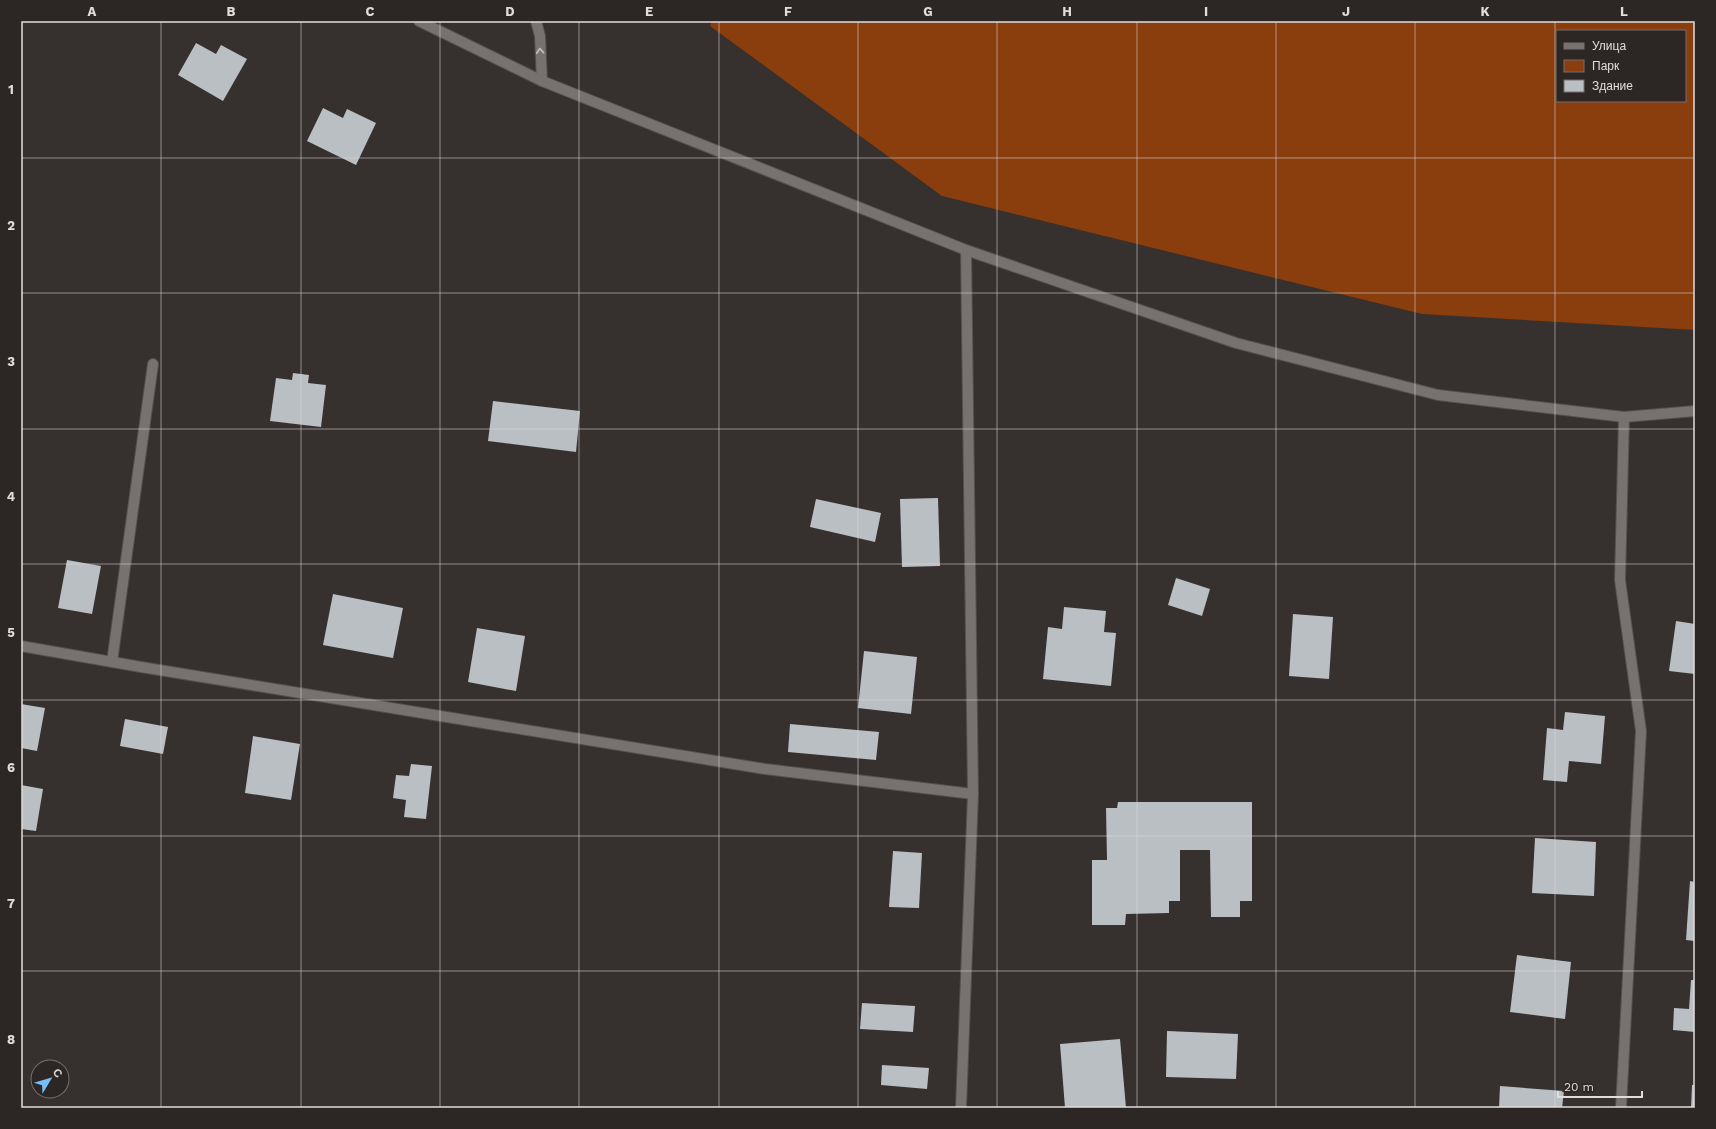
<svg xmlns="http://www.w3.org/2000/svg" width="1716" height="1129" font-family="'Work Sans',sans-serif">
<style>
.green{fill:#8a3d0d;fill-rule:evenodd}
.building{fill:#babfc3}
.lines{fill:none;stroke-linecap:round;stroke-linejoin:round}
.service-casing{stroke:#54504e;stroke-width:12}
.minor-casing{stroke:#54504e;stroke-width:12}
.tertiary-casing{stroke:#54504e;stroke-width:12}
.service{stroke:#77726f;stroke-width:10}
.minor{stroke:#77726f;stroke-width:10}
.tertiary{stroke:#77726f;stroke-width:10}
.oneway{stroke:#c6c2c0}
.grid{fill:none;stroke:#e0dddb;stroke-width:1;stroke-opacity:0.55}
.neatline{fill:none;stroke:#e0dddb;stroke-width:1.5}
.grid-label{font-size:13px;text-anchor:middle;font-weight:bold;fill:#e0dddb}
</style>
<rect width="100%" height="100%" fill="#36312f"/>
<path class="green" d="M712,21h983v309l-273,-16 -480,-118 -232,-170zM1557,31h128v70h-128z"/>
<g class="building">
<path d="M196,43l20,11 5,-9 26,14 -24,42 -45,-26z"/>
<path d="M323,108l20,10 4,-9 29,14 -20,42 -49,-24z"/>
<path d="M293,373l16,2 -1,8 18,2 -5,42 -51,-6 6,-43 16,2z"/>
<path d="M493,401l87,10 -4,41 -88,-11z"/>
<path d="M938,498l2,68 -38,1 -2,-68z"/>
<path d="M816,499l65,14 -6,29 -65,-15z"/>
<path d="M67,560l34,6 -9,48 -34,-6z"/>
<path d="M1176,578l34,11 -8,27 -34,-11z"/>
<path d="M333,594l70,14 -10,50 -70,-13z"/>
<path d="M1064,607l42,4 -2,21 12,1 -5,53 -68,-7 5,-52 14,2z"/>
<path d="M1293,614l40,3 -4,62 -40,-3z"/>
<path d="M1676,621l19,3v50l-26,-3z"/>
<path d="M477,628l48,8 -9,55 -48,-9z"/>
<path d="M864,651l53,6 -6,57 -53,-6z"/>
<path d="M21,704l24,4 -8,43 -16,-3z"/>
<path d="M1565,712l40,4 -4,48 -32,-3 -2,21 -24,-2 4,-52 16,2z"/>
<path d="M125,719l43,8 -5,27 -43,-8z"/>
<path d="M790,724l89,8 -3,28 -88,-8z"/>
<path d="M253,736l47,8 -9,56 -46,-7z"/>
<path d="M411,764l21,2 -6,53 -22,-2 2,-17 -13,-2 3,-23 13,1z"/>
<path d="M21,785l22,4 -7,42 -15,-2z"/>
<path d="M1118,802h134v99h-12v16h-29l-1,-67h-30v51h-11v12l-43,1 -1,11h-33v-65h15l-1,-52h11z"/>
<path d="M1535,838l61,4 -2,54 -62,-3z"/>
<path d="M893,851l29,2 -3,55 -30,-1z"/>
<path d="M1690,881l5,1v59l-9,-1z"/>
<path d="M1517,955l54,7 -6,57 -55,-7z"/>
<path d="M1691,980h4v52l-22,-2 1,-22 15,1z"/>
<path d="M862,1003l53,3 -2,26 -53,-3z"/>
<path d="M1167,1031l71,3 -2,45 -70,-2z"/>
<path d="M1120,1039l6,69h-61l-5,-64z"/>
<path d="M882,1065l47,3 -2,21 -46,-4z"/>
<path d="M1692,1085h3v23h-4z"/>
<path d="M1500,1086l64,5 -2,17h-63z"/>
</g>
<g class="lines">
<defs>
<g id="service">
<path d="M536,21l4,15 2,45"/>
<path d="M112,662l41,-298"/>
</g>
<g id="minor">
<path d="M21,646l120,21 624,102 208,25"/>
<path d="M961,1108l12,-314 -7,-544"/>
<path d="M1621,1108l20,-377 -21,-151 4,-163"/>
</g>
<path id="tertiary" d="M419,21l123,60 424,169 270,93 202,52 186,22 71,-6"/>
</defs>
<use href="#service" class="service-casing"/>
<use href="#minor" class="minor-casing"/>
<use href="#tertiary" class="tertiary-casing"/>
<use href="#service" class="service"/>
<use href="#minor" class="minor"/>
<use href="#tertiary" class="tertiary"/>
</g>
<defs><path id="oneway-chevron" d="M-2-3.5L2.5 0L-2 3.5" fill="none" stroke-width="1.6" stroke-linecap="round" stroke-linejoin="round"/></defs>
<use class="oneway" href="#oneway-chevron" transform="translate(540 51) rotate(-93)"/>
<path class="grid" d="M161,21v1087M301,21v1087M440,21v1087M579,21v1087M719,21v1087M858,21v1087M997,21v1087M1137,21v1087M1276,21v1087M1415,21v1087M1555,21v1087M21,158h1674M21,293h1674M21,429h1674M21,564h1674M21,700h1674M21,836h1674M21,971h1674"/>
<rect width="1716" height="1129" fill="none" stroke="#2c2725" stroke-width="44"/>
<rect x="1556" y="30" width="130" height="72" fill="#2c2725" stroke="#74706e"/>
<rect x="1564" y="43" width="20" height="6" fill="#77726f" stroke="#74706e"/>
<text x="1592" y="50" font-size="12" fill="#e0dddb">Улица</text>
<rect x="1564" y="60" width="20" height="12" fill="#8a3d0d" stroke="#74706e"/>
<text x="1592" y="70" font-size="12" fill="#e0dddb">Парк</text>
<rect x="1564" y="80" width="20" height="12" fill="#babfc3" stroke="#74706e"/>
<text x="1592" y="90" font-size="12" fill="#e0dddb">Здание</text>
<g transform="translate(50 1079) rotate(52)"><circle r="19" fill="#2c2725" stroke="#74706e"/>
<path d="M0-3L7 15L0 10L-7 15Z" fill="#78bff7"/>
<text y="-6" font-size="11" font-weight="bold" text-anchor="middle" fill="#e0dddb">С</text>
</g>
<path d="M1558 1091v6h84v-6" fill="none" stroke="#e0dddb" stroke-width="2"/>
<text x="1564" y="1091" font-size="12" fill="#e0dddb" stroke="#2c2725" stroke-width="3" paint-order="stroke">20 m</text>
<rect x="22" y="22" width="1672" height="1085" class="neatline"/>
<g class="grid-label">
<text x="92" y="16">A</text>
<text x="231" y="16">B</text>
<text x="370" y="16">C</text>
<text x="510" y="16">D</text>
<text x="649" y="16">E</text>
<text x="788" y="16">F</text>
<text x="928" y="16">G</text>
<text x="1067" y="16">H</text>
<text x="1206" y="16">I</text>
<text x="1346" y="16">J</text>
<text x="1485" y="16">K</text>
<text x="1624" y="16">L</text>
<text x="11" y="94">1</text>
<text x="11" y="230">2</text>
<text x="11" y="366">3</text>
<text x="11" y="501">4</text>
<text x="11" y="637">5</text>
<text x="11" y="772">6</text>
<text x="11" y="908">7</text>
<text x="11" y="1044">8</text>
</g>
</svg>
